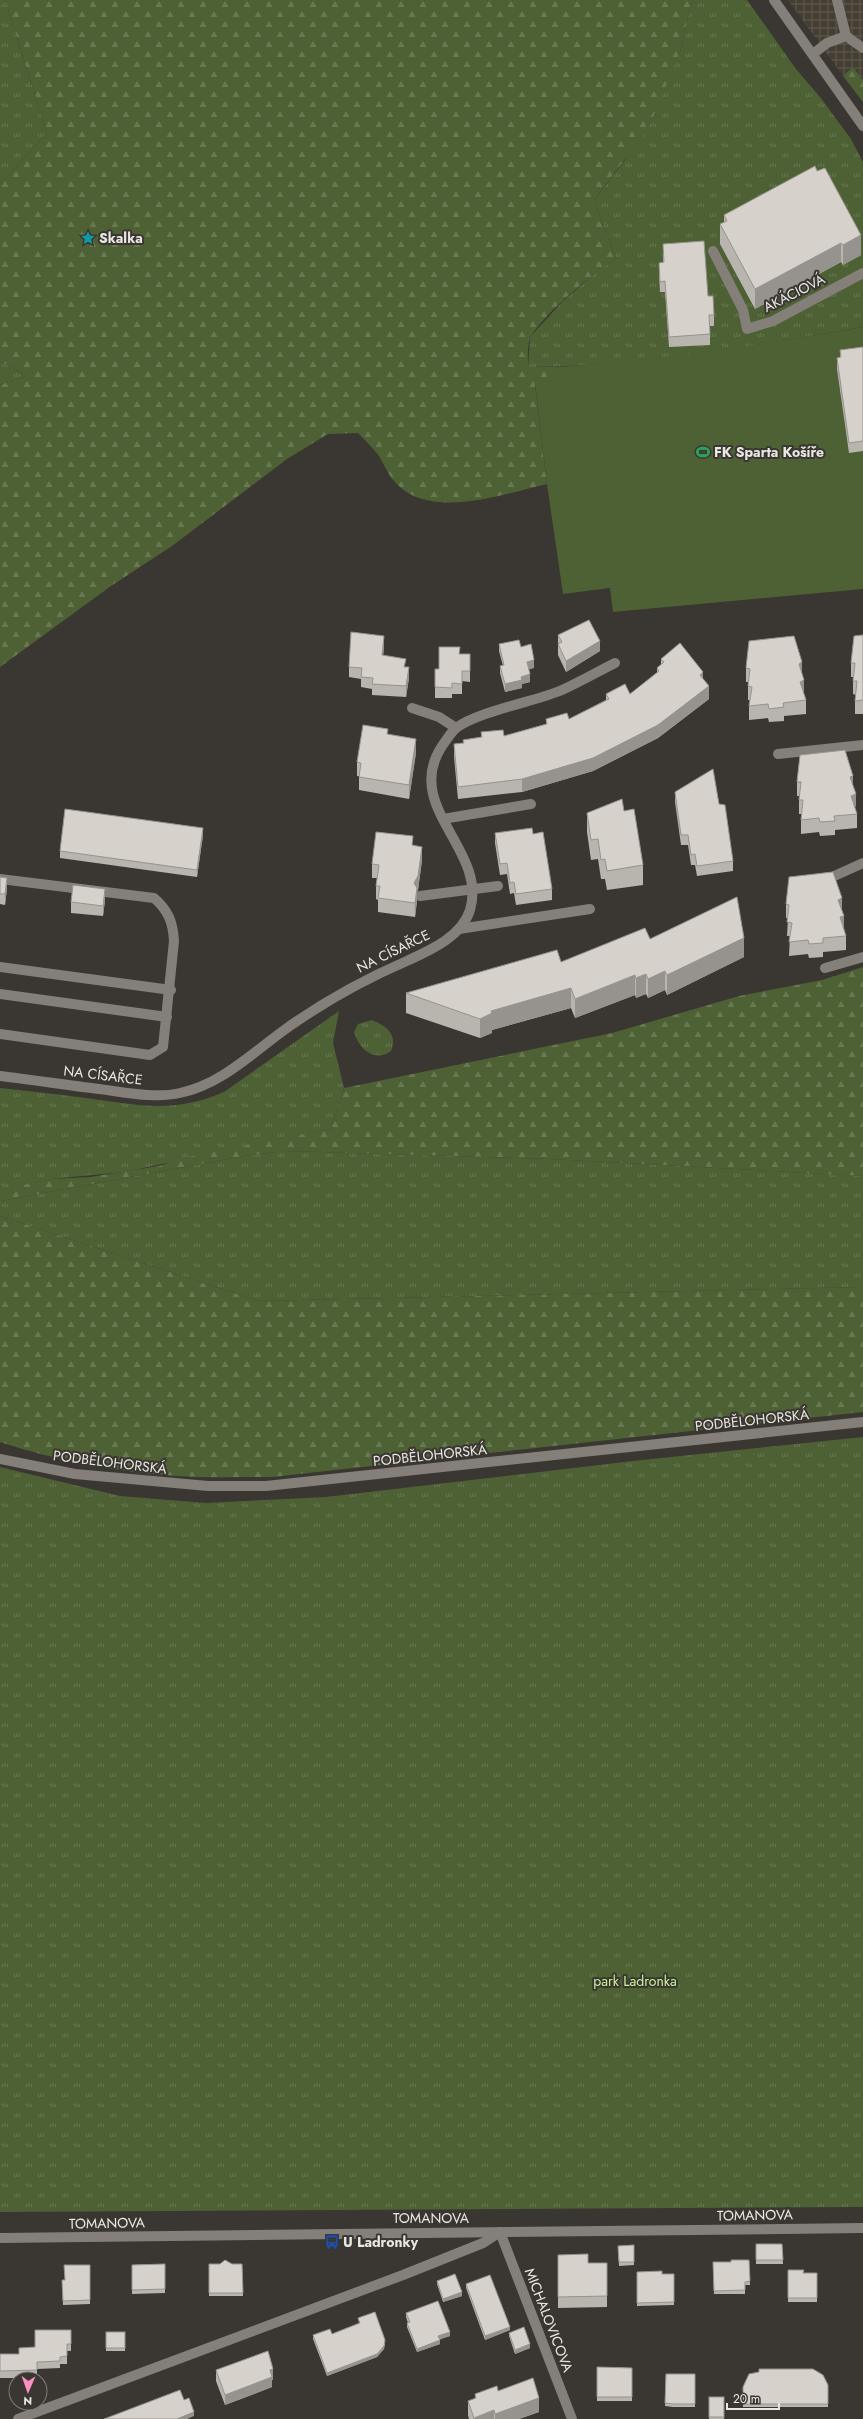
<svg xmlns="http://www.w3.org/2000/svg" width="863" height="2419" font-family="Jost,sans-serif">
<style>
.industrial{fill:url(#industrial-grid)}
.grass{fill:url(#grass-tufts)}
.forest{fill:url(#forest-firs)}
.garden{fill:#4d6135}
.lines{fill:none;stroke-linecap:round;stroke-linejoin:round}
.minor{stroke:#847f79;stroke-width:10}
.wall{fill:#b8b4ae}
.shaded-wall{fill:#96928d}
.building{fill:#d6d1ca;stroke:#96928d}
.labels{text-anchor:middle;stroke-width:4;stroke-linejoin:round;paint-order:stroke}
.poi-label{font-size:14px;font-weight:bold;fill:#e9e7e3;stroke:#3a3631;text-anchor:start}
.street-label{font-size:14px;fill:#e9e7e3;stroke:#3a3631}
.park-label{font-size:14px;fill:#caf398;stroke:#3a3631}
</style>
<defs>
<pattern id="industrial-grid" width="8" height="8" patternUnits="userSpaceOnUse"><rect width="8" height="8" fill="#453e33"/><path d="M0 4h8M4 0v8" fill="none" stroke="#605a50"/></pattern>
<pattern id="grass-tufts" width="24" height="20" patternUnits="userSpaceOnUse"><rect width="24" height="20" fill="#4d6135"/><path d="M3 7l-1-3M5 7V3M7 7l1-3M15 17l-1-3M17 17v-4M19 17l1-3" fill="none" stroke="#677852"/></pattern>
<pattern id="forest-firs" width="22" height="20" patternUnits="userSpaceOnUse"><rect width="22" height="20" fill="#4d6135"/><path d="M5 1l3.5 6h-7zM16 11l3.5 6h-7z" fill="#677852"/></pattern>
</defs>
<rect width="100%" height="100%" fill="#3a3631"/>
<path class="industrial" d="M788,0h75v80l-10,-13 -10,9z"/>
<g class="grass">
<path d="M0,0h5l42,133 -47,51z"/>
<path d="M692,0h55l49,69 24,28 31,42 12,23v165c-111,19 -222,40 -335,40l2,-30 32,-35 38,-33 16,-10 -22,-59 31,-40 55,-108z"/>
<path d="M0,361l27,15 -27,9z"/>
<path d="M339,1011l-6,32 11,45 -13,41 -207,43 -73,7 -51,12v-103c29,3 57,6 86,10 51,7 88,16 138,-6z"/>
<path d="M372,1020c14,6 26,14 19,31 -17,12 -32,-2 -37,-19l4,-8z"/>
<path d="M285,1151l265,8 313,17v111l-605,14 -258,-85v-15l244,-45z"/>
<path d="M863,1437v770l-863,5v-745l120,29 86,7 120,-6 307,-36z"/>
</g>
<g class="forest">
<path d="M5,0h687l-12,52 -32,77 -54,71 22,59c-25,16 -69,52 -85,77 -4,7 -3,23 -3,31h29l3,13 -25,4 12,100c-44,10 -118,37 -152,-2 -7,-7 -11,-18 -16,-26 -6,-8 -14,-16 -21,-23l-30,1 -41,25 -115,87 -61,40 -111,81v-282l27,-9 -27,-15v-177l47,-51z"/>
<path d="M853,67l10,13v22l-20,-26z"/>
<path d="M863,967v209l-313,-17 -265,-8 -41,5 -244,45v-11l51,-11 39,-2 69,-11 24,-8 148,-29 13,-41 268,-55 127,-37 83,-16z"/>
<path d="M0,1216l258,85 605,-14v125l-591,65c-32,0 -64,1 -95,-1 -60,-4 -120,-15 -177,-34z"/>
</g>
<path class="garden" d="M863,327v262l-250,23 -3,-24 -47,6 -16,-110 -12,-101 24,-3 -2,-13c105,-7 203,-22 306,-40z"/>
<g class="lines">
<g class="minor">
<path d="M774,0l89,126"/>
<path d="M837,0l9,36"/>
<path d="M813,54l14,-11 19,-7 17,12"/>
<path d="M713,251l30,59 4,19 26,-8 90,-48"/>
<path d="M412,708l27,9 17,11"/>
<path d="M778,754l85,-9"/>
<path d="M443,819l88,-15"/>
<path d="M822,878l10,-1 31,-14"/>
<path d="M0,879l154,19c14,12 19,24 20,43l-11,106 -13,8 -150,-21"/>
<path d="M420,896l78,-10"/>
<path d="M459,929l131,-20"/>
<path d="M0,967l171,23"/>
<path d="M825,968l38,-11"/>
<path d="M0,994l167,23"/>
<path d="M0,1076c33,4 66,9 99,13 25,3 55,10 81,4 42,-9 72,-40 107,-65 38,-27 78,-49 122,-68 22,-10 53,-24 61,-50 18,-60 -68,-103 -28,-164 4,-5 9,-14 14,-18 23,-17 78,-26 106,-38 18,-8 35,-18 53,-27"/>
<path d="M0,1459l75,15 133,12h58l597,-64"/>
<path d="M500,2232l72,187"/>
<path d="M0,2238l863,-10"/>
<path d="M18,2419l385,-144 80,-32 17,-11"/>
</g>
</g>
<g class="wall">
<path d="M815,166l46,89 -18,10 -2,-3 -86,47 -35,-65v-20l4,-2v-7z"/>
<path d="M663,244l45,52 6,19v11h-4v19l-41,2 -4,-55h-5l-1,-18v-11h4z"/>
<path d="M863,347v104l-14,2 -12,-84v-11h3v-8z"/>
<path d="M558,635l42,16 -34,21 -8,-17z"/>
<path d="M863,635v79h-8v-13l1,-6 -3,-1v-17h-2v-14z"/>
<path d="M499,644l22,3 13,21 -5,1 1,13 -8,2v4l-17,4 -5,-19v-7h3l-4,-15z"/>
<path d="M384,647l-1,8 23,12 3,11 -3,19 -34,-2v-6l-11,-2v-8l-12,-2v-10z"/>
<path d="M460,654h10v28l-8,-1v13h-10v4h-17v-29h4z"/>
<path d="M661,659l42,20 6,20 -51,39 -65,33 -71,21 -64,7 -4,-42v-13l9,-1v-3l18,-3v-5l23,4 42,-12v-5h23l37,-19v-6h24l27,-21v-5l4,-3z"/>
<path d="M746,668l56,6 2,20 2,6v14l-22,2v5l-15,1 -1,-4 -19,2v-14l1,-6h-2v-18h-2z"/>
<path d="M388,734l28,19 -7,46 -50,-9v-14h-2v-14z"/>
<path d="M797,782l56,6 2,20 2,6v14l-22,2v5l-15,1 -1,-4 -18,2v-20h-2v-18h-2z"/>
<path d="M675,792l44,12 14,57v10l-36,5 -2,-11h-4l-3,-20h-7l-6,-43z"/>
<path d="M624,811l19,54v20l-36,5 -2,-11h-4l-3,-20 -7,1 -4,-28v-19z"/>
<path d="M495,833l38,1 19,55v11l-36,5 -2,-12 -4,1 -3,-20 -7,1 -5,-32z"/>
<path d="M203,835l-6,42 -137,-19v-7z"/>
<path d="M413,845l9,15 -4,30 -1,2v9l-2,16 -37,-5v-12l-2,-1v-13l1,-8h-5v-14z"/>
<path d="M0,877l7,11 -2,17 -5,-1z"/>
<path d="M105,900l-2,16 -32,-3v-11z"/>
<path d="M786,904l56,6 2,20 2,6v14l-23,2v5l-14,1 -1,-4 -19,2 1,-20h-3l1,-18h-2z"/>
<path d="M650,939l94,18 -77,38 -2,-5 -17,8 -2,-4 -10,4 -1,-3 -60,23 -4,-10 -79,22v3l-12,5 -74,-25v-20l155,-31z"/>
<path d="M756,2244h26l1,20h-27z"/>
<path d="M634,2245v20l-15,1 -1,-20z"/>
<path d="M558,2255l30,8h19v44l-49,1z"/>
<path d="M749,2260l1,25h-5v9h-31l-1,-32h18z"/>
<path d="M165,2264v29l-33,1v-29z"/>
<path d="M209,2264h33l1,32h-34z"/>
<path d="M90,2265v39l-27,1 -1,-25h3z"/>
<path d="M788,2270l15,3h14v29h-29z"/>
<path d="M637,2272l25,2h12v31l-37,1z"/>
<path d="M437,2281l25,15 -19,6 -6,-18z"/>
<path d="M466,2284l44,46 -25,10 -19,-52z"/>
<path d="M406,2313l44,23 -10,3v5l-23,8 -10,-25v-4h1l-2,-6z"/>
<path d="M358,2318l27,25 -1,6 -7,8 -50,19 -14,-37v-4l19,-1 27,-11z"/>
<path d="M71,2330v21h-4v13h-7v4l-23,1v9h-37v-24h19l16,-7z"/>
<rect x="106" y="2332" width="19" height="19"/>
<path d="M509,2333l21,15 -15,6 -6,-18z"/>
<path d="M597,2367l35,1v33h-35z"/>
<path d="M216,2370l57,10h-1v7l-47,18 -9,-24z"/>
<path d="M666,2374h29v33h-22l-8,-1z"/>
<path d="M828,2385v22h-85v-20z"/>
<path d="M498,2391l41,21 -20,7h-50l-1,-4v-14l7,-2v-5z"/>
<rect x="709" y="2397" width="15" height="22"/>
</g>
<g class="shaded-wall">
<path d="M861,235v20l-18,10v-20z"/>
<path d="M841,243v19l-86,47v-20z"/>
<path d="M384,636v11l-2,19v-11z"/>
<path d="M600,641v10l-34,21v-11z"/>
<path d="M534,660v8l-7,1v-7z"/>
<path d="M802,662v14l-3,-12z"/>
<path d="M409,667v11l-3,19v-11z"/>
<path d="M703,672v13l-3,-10z"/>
<path d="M530,674v8l-8,2v4l-17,4v-8l16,-7z"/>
<path d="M804,680v14l-4,-12z"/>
<path d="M709,686v13l-51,39 -65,33 -71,21v-13z"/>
<path d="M416,739v14l-7,46v-14z"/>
<path d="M853,776v14l-3,-13z"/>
<path d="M856,794v14l-5,-12z"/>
<path d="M203,828v7l-6,42v-7z"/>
<path d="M422,847v13l-4,30 -1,2v9l-2,16 -1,-34z"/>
<path d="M7,878v10l-2,17v-11z"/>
<path d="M105,889v11l-2,16v-10z"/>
<path d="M842,898v14l-4,-12z"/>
<path d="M844,916v14l-4,-13z"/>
<path d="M744,938v19l-77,38v-20z"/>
<path d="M665,971v19l-17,8v-19z"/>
<path d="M646,974v20l-10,4v-20z"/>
<path d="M635,975v20l-60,23v-19z"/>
<path d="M571,988v20l-79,22v3l-12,5v-19l11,-8z"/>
<path d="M462,2292v4l-19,6v-3z"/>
<path d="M510,2327v3l-25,10v-4z"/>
<path d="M450,2332v4l-12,4v-4z"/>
<path d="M385,2340l-1,9 -7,8 -50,19v-3z"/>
<path d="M440,2340v4l-23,8v-3z"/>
<path d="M530,2344v4l-15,6v-4z"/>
<path d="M273,2369v11h-1v7l-47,18v-10l45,-25z"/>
<path d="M539,2398v14l-20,7h-24v-5z"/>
<path d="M494,2410v9h-20v-1z"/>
<path d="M194,2412v4l-7,3h-10z"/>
</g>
<g class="building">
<path d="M815,166l2,5 8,-3 36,67 -18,10 -2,-2 -86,46 -35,-65 7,-3 -3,-6z"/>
<path d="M704,241l4,55h5l1,19h-5l1,19 -41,3 -4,-56 -5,1 -1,-19 5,-1 -1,-18z"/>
<path d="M863,347v94l-14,2 -12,-85 4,-1 -1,-7z"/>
<path d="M589,620l11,21 -34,20 -8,-17 4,-2 -4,-7z"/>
<path d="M351,632l33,4 -2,19 24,4 -2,8h5l-3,19 -34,-2 1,-6 -12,-1 1,-9 -13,-1z"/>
<path d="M863,635v65l-8,1 2,-20h-4l2,-18h-4l3,-27z"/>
<path d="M794,636l8,26 -3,2 5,16 -4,2 6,18 -23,3 1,4 -15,2 -1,-5 -19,2 3,-19 -4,-1 2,-17 -4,-1 3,-27z"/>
<path d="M519,640l2,7 10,-3 3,16 -7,2 3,12 -9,3 1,3 -17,4 -5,-18 4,-1 -5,-21z"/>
<path d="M680,643l23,29 -3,3 9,11 -51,39 -65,33 -71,21 -64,8 -4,-43 10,-1 -1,-3 19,-3 -1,-5 22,-2 1,6 43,-12 -1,-5 21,-6 2,6 40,-20 -3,-5 19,-10 5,10 29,-23 -2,-3 7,-6 -3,-3z"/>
<path d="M439,647h21l-1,7h11v17h-8v13l-10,-1v5l-17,-1v-18h4z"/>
<path d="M363,725l25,4 -1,5 29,5 -7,46 -50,-8 2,-14 -4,-1z"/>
<path d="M845,750l8,26 -3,1 6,17 -5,2 6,18 -23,2 1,5 -15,1 -1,-4 -18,2 2,-20h-4l2,-18h-4l3,-27z"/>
<path d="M713,769l6,35 6,1 8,56 -36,5 -2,-12 -4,1 -3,-20h-7l-6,-43z"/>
<path d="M622,799l2,12 10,-2 9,56 -36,6 -2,-12 -4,1 -3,-21 -7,1 -4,-27z"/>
<path d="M65,809l138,19 -6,42 -137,-19z"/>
<path d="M532,828l1,6 10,-2 9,57 -36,5 -2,-12 -4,1 -3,-20 -7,1 -5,-31z"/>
<path d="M376,832l37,4 -1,9 10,2 -4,29 -4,7 3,5 -2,15 -37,-5 2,-12h-4l3,-21 -7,-1z"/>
<path d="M833,872l9,26 -4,2 6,16 -4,1 6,19 -23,2v5l-14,1 -1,-4 -19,2 3,-19 -5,-1 2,-17 -3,-1 3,-27z"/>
<path d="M0,877l7,1 -2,16h-5z"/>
<path d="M73,885l32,4 -2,17 -32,-4z"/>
<path d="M737,897l7,41 -77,37 -2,-4 -17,8 -2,-5 -10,4 -1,-3 -60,24 -4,-11 -80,23 1,2 -12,6 -74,-26 151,-43 4,12 84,-34 5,11z"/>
<path d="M756,2244h26l1,16h-27z"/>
<path d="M634,2245v17h-15l-1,-16z"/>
<path d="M588,2254v9h19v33l-49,1v-42z"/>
<path d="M225,2260l7,4h10l1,29h-34v-29h11z"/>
<path d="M731,2260h18l1,21 -5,1v8l-31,1 -1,-29h18z"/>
<path d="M165,2264v25l-33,1v-25z"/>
<path d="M64,2265h26v35l-27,1 -1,-21h3z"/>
<path d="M788,2270h16l-1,3h14v25h-29z"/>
<path d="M662,2271v3h12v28l-37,1v-31z"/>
<path d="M455,2274l7,18 -19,7 -6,-18z"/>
<path d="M490,2275l20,52 -25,9 -19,-52z"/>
<path d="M438,2301l12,31 -12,4 2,4 -23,9 -10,-26 3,-1 -4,-9z"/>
<path d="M375,2312l10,28 -1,6 -7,8 -50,19 -14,-38 17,-6 2,5 28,-11 -2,-5z"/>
<path d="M524,2327l6,17 -15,6 -6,-17z"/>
<path d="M35,2330h36v14h-4v12l-7,1v4l-23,1v8l-37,1v-17h19v-6l16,-1z"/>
<rect x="106" y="2332" width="19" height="16"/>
<path d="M268,2351l5,18 -3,1 2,7 -47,18 -9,-25z"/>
<path d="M597,2367l35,1v29h-35z"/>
<path d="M759,2369h54l10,6 5,10v19h-85v-17l6,-13 10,-2z"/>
<path d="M666,2374h29v30h-22l-8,-1z"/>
<path d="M533,2378l6,20 -44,16 -1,-4 -20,8 -6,-17 8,-3 -1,-4 22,-8 1,5z"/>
<path d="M180,2390l4,10 5,-2 5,14 -17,7h-73z"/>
<rect x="709" y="2397" width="15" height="20"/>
</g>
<defs>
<symbol id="sight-bare" viewBox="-9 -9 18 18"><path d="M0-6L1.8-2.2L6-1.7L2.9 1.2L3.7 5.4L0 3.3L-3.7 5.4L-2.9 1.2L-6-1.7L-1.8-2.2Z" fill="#0f9aa8" stroke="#3a3631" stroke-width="2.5" paint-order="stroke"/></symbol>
<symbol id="stadium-bare" viewBox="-9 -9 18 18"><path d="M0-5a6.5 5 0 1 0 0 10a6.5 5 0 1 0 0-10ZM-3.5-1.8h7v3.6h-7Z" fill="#2e9e5b" stroke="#3a3631" stroke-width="2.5" paint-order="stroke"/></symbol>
<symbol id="bus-bare" viewBox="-9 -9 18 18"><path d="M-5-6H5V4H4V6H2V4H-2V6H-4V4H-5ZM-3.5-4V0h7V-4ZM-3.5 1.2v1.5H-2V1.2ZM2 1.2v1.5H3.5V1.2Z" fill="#1a4fb4" stroke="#3a3631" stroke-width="2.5" paint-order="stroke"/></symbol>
</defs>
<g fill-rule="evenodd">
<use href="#sight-bare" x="78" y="228" width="20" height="20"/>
<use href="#stadium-bare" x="693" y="442" width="20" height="20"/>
<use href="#bus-bare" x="322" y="2232" width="20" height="20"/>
</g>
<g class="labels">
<g class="poi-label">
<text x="99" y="243">Skalka</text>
<text x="714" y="457">FK Sparta Košíře</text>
<text x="343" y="2247">U Ladronky</text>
</g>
<g class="street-label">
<text transform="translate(794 293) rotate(-27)" y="5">AKÁCIOVÁ</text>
<text transform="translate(393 951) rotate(-26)" y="5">NA CÍSAŘCE</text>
<text transform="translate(103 1075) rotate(7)" y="5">NA CÍSAŘCE</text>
<text transform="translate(752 1420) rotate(-6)" y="5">PODBĚLOHORSKÁ</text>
<text transform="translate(430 1455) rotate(-6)" y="5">PODBĚLOHORSKÁ</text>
<text transform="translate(110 1462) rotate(7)" y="5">PODBĚLOHORSKÁ</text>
<text transform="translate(755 2215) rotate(-1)" y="5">TOMANOVA</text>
<text x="431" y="2223">TOMANOVA</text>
<text transform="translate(107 2223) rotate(-1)" y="5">TOMANOVA</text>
<text transform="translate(549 2320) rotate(69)" y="5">MICHALOVICOVA</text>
</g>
<g class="park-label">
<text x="635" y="1986">park Ladronka</text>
</g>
</g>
<g transform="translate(28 2391) rotate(182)"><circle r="19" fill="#3a3631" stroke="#807d78"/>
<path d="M0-3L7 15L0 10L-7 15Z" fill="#fc8fc3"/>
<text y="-6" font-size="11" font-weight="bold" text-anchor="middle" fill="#e9e7e3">N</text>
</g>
<path d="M727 2403v6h52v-6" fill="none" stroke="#e9e7e3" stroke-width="2"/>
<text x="733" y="2403" font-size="12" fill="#e9e7e3" stroke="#3a3631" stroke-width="3" paint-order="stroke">20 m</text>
</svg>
